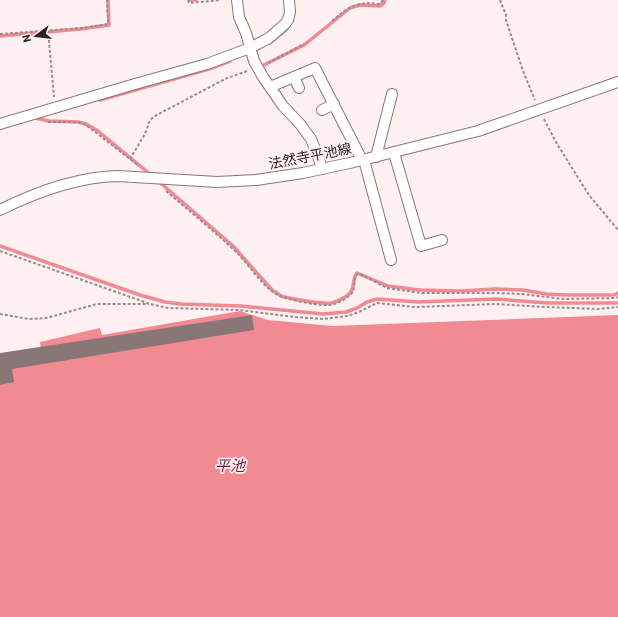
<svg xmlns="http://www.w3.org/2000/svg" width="618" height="617" font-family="Barlow,'Noto Sans JP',sans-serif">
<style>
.water{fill:#f28a94}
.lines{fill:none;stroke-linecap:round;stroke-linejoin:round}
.stream{stroke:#f28a94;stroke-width:3.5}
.building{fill:#897677}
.minor-casing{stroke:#8a7677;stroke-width:12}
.path{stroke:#988d8d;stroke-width:2;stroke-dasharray:3 2;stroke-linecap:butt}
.minor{stroke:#fff;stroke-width:10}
.labels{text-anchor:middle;stroke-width:3.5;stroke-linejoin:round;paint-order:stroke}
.street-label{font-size:14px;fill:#2a2222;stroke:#fff1f2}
.water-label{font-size:15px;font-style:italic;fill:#75192c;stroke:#fff1f2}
</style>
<rect width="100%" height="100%" fill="#fff1f2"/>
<path class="water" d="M240,311l28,9 64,6 286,-11v302h-618v-257l41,-10 -1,-8 60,-14 2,7z"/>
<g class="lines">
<g class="stream">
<path d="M190,0h6"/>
<path d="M0,36l81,-7 28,-4 -1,-25"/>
<path d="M270,43l17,-14"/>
<path d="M258,68l46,-23 46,-37 10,-3 20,1 4,-3 1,-3"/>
<path d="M100,100l109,-31 21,-8"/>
<path d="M35,118l14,3 29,1 8,2 12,7 53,44"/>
<path d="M157,180l76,66 40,45c3,1 6,3 8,5 10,3 40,8 50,7 6,-1 15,-6 19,-10 5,-6 2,-15 7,-20l31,13 32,4 41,1 33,-2 29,1 23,4 18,1h50l4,-2"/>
<path d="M0,246l140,49 25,7 16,2 60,2 82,8 23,-2 11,-4 10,-6 10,-3 41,3 78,-3 51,4h71"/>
</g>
</g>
<path class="building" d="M252,315l2,15 -242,39 2,13 -14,3v-32z"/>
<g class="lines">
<defs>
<g id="minor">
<path d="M237,0l2,17 7,16 8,28 9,16 20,29 17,18 11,15 7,17 4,13"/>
<path d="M294,77l5,11"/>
<path d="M270,87l45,-19 47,92"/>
<path d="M322,110l12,-6"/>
<path d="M0,124l135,-40 72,-20 43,-16 19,-10 16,-14 3,-4 2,-8 -1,-12"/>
<path d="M394,153l27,93 21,-6"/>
<path d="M376,157l16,-63"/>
<path d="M364,160l27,100"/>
<path d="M0,210c36,-18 78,-33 118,-34l99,6 39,-2 47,-7 51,-11 124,-31 140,-49"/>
</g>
</defs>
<use href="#minor" class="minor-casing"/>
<g class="path">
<path d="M188,0l1,3 32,-3"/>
<path d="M500,0l6,15v5l17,51 12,29"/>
<path d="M332,21c16,-14 25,-20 48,-17l3,-4"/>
<path d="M48,30l6,67"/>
<path d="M0,34l82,-6 26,-4 -1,-24"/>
<path d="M268,63l36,-19"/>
<path d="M544,119l13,25 32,51 29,35"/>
<path d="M48,122h31l7,3 53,41"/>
<path d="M130,159l15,-25 5,-14 5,-4 70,-37 22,-8"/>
<path d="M166,191c23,20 47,39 69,60 13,12 24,31 38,41 8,7 45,14 56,13 7,0 17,-6 22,-11 5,-5 2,-14 6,-20l5,1 25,13 34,5h75l26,1 41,5 53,-1 2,-1"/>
<path d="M0,251l150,53 18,4 71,2 56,7 28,2 24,-3 12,-4 18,-9 38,4 81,-3 49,3 53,2 20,-2"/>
<path d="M0,314l29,5 17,-1 51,-14h52"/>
</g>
<use href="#minor" class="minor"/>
</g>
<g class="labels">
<g class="street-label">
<text transform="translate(310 156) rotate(-11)" y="5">法然寺平池線</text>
</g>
<g class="water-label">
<text x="230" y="471">平池</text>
</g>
</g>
<g transform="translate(36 36) rotate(255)" stroke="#fff1f2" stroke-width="3" paint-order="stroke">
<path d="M0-3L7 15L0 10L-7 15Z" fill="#2a2222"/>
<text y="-6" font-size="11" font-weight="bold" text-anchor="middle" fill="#2a2222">N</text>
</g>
</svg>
